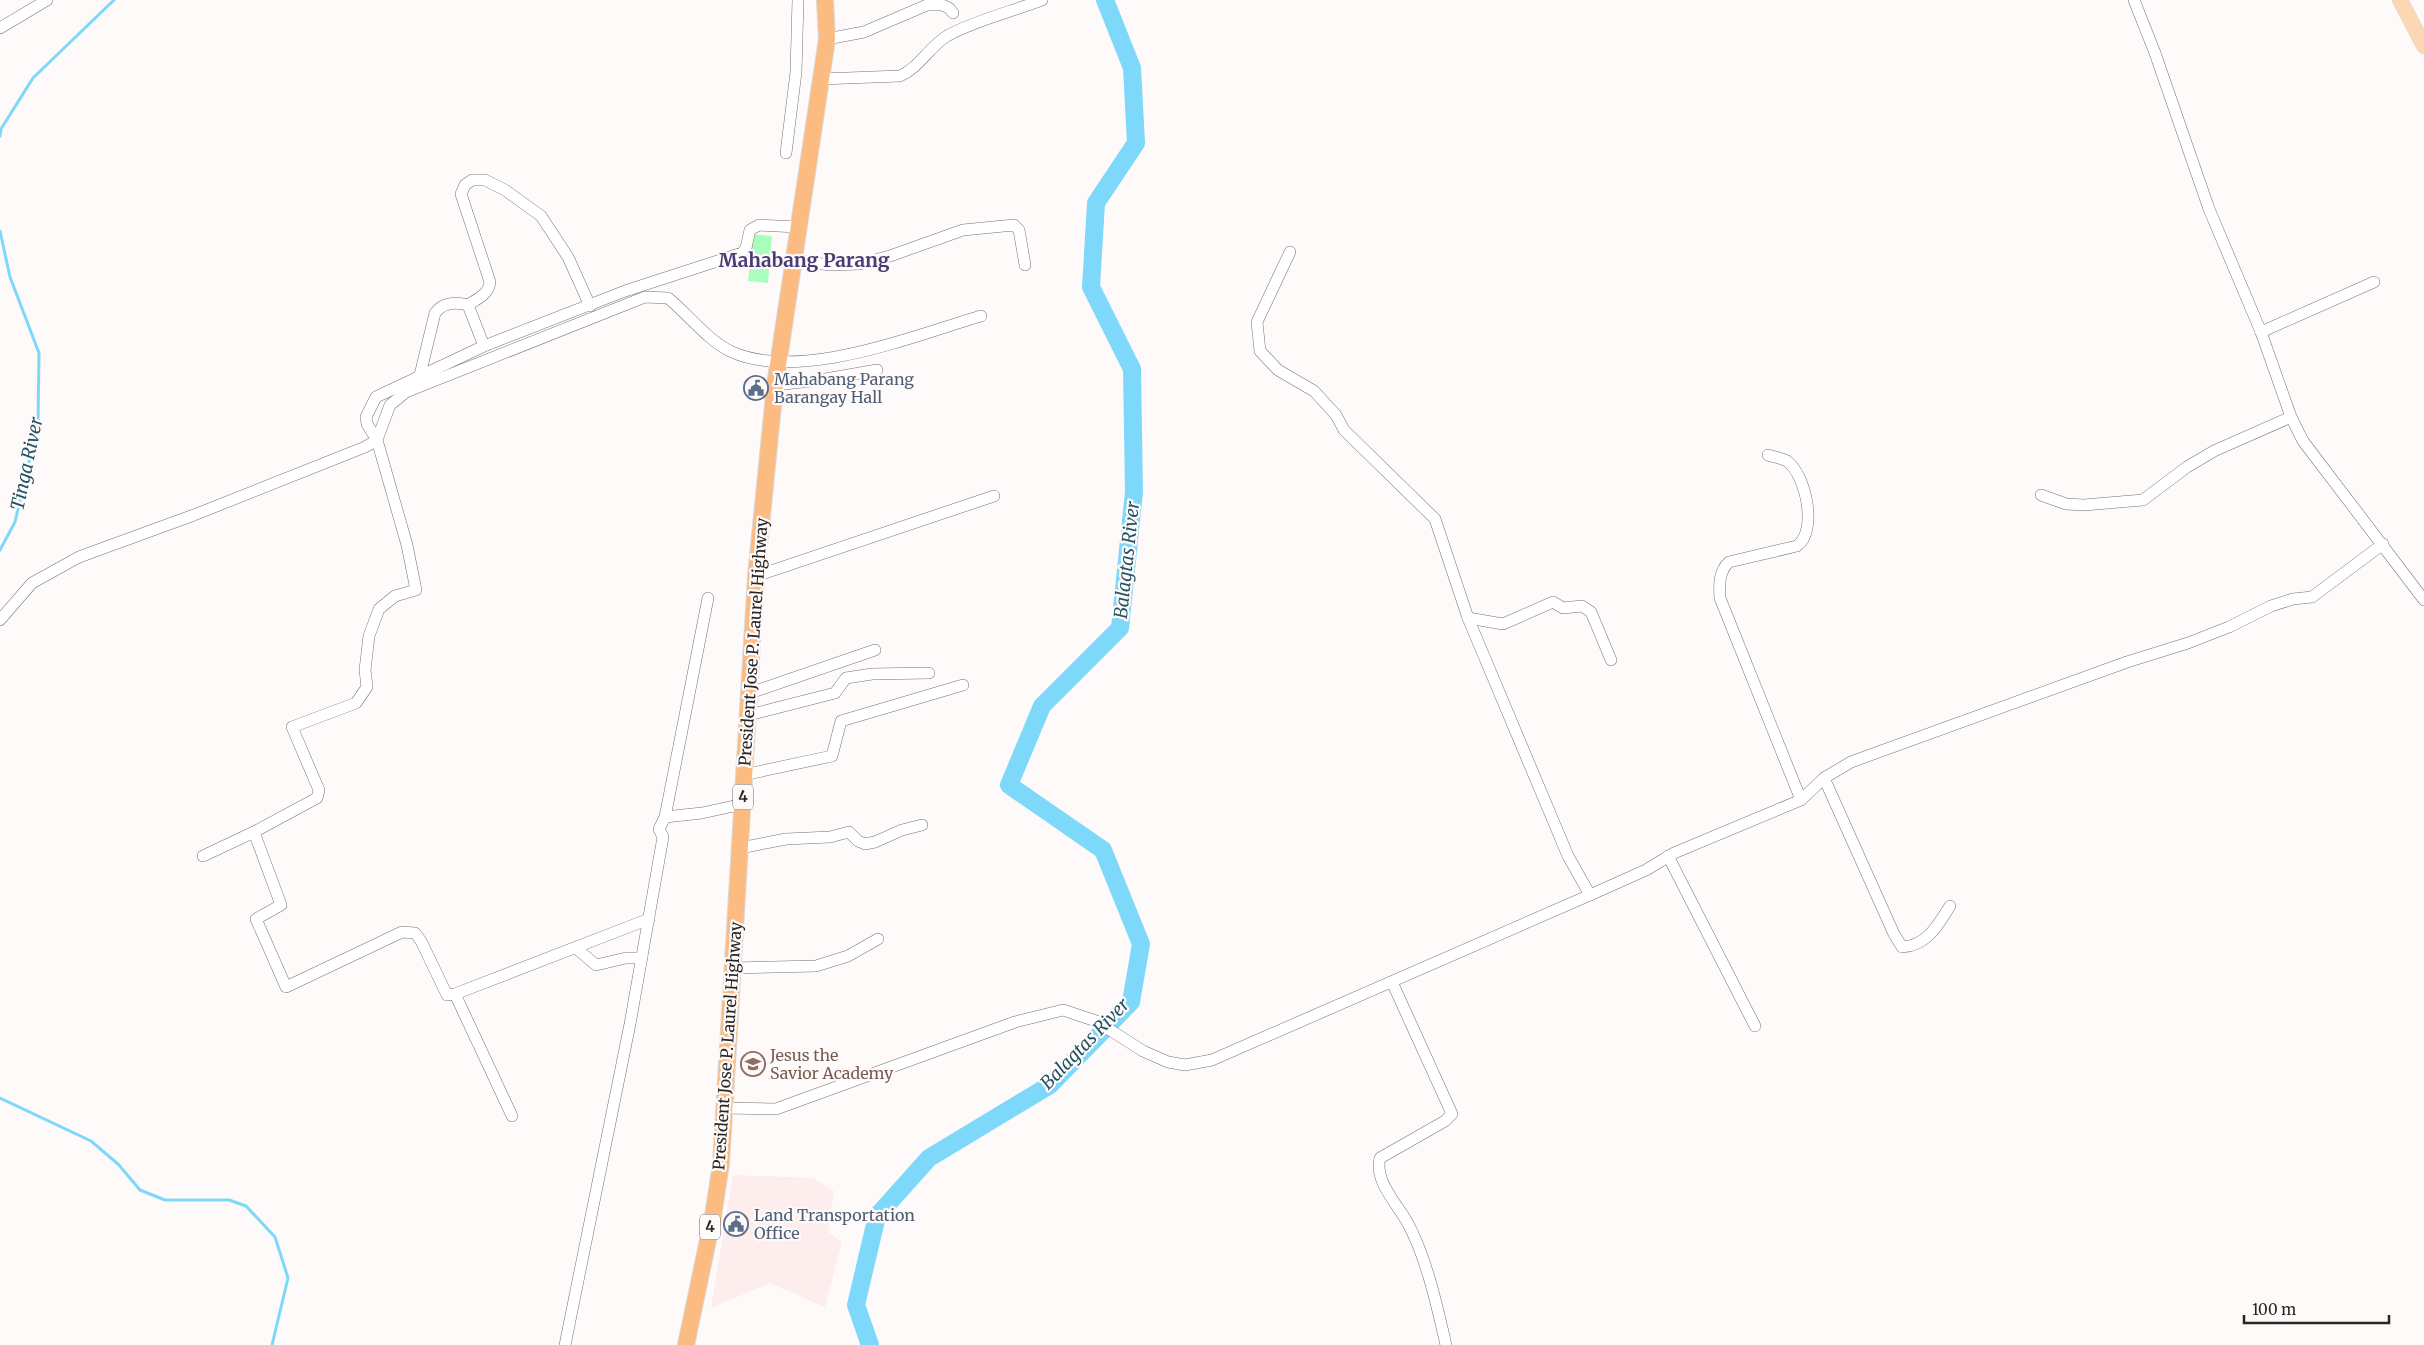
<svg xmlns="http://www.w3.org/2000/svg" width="2424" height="1345" font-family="Merriweather,serif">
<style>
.commercial{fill:#fdedec}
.pitch{fill:#aafebc}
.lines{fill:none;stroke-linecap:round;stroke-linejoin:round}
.stream{stroke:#7ed8fa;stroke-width:3}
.river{stroke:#7ed8fa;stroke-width:18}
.minor-casing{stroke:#787270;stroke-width:12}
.major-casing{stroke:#d8d8d8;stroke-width:16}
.highway-casing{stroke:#d8d8d8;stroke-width:18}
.minor{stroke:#fff;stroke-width:11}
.major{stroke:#fdd7b3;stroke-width:15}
.highway{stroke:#fcbc81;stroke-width:16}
.labels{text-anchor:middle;stroke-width:4.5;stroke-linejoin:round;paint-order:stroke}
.shield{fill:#fefaf9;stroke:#686565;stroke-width:1}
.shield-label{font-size:15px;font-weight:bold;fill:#282525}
.service-label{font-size:16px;fill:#4e5e75;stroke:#fefaf9;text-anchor:start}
.street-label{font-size:16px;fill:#282525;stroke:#fefaf9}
.education-label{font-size:16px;fill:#785e54;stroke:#fefaf9;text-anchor:start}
.water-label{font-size:18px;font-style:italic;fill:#205365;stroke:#fefaf9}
.quarter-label{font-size:19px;font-weight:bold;fill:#483b77;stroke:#fefaf9}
</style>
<rect width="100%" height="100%" fill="#fefaf9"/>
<path class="commercial" d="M733,1175l80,3 21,13 -6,41 14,10 -17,65 -55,-24 -59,25z"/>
<path class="pitch" d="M753,234l19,2 -4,47 -20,-2z"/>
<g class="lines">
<g class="stream">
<path d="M0,136l1,-7 32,-51 81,-78"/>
<path d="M0,231l10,46 29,76 -1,70 -23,99 -15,28"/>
<path d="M0,1098l91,43 27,23 22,26 25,10h64l17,6 29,31 13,41 -16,67"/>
</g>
<path class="river" d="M870,1345l-14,-40 21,-89 52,-58 121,-73 81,-83 10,-58 -38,-94 -94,-65 33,-79 78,-78 14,-136 -2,-123 -41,-82 5,-84 40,-60 -4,-75 -27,-68"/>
<defs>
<g id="minor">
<path d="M2134,0l21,53 54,156 52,123 30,85 12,24 121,159"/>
<path d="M0,28l47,-28"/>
<path d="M827,39l37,-7 63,-27h15l7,3 4,5"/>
<path d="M821,79l79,-3c19,-8 29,-29 47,-40 26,-15 67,-25 95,-36"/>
<path d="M786,153l10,-81 2,-72"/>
<path d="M1290,252l-33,70 3,29 18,19 36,21 22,24 8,15 91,89 33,99 100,238 22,39"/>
<path d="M793,260l37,5 30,-1 30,-8 73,-26 51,-5 5,5 6,35"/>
<path d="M2261,332l113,-50"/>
<path d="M484,346l-16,-41c9,-6 21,-11 22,-23l-29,-88 4,-9 7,-5h13l20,10 36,26 27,41 22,49"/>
<path d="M420,375l15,-62c8,-11 22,-11 33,-8"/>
<path d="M775,385l45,-5 57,-10"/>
<path d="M1768,455c6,2 14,3 19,6 19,14 31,70 10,85l-68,16c-10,9 -10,23 -9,36l81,202"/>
<path d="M2041,495l25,9 18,1 59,-5 44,-33 27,-16 77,-34"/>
<path d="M756,576l238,-80"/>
<path d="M1468,618l35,6 50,-22 10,6 19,-2 9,6 20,48"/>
<path d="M0,620l32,-37 47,-26 115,-42 171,-68 12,-7 13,-35 16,-13 239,-95 23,1c21,17 40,43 64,54 68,30 181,-16 249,-36"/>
<path d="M750,693l125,-43"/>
<path d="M749,715l86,-22 11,-15 26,-4 57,-1"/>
<path d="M743,775l89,-19 9,-35 122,-36"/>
<path d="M1824,778l70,156 8,13c25,-1 36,-22 48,-41"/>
<path d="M665,817l43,-219"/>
<path d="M254,832l27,73 -25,14 30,68 116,-55 13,1 6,8 26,54 8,-1 194,-75"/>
<path d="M740,848l46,-9 44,-2 19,-5 9,9 7,3 10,-2 27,-12 20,-5"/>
<path d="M203,856l51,-24 63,-34 2,-8 -27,-63 64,-24 11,-16 -2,-17 4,-34 10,-27 16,-13 21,-6 -9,-45 -30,-105 -10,-16 -1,-7 10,-20 108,-51 141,-55 117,-38 4,-5 4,-18 9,-5 39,2"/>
<path d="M1668,856l87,170"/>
<path d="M576,948l20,17 30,-7h16"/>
<path d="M733,968l83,-2 32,-10 30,-17"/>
<path d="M1392,982l60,132 -7,7 -65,37c-6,22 16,45 26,62 20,35 31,86 40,125"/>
<path d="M455,994l57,122"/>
<path d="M725,1108l51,1 239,-87 48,-12 33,11 47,30 25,11 17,3 27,-5 378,-165 56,-25 28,-17 127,-53 23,-22 27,-16 276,-100 61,-19 41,-16 42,-21 22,-7 19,-2 71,-53"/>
<path d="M565,1345l65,-321 33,-187 -4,-8 6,-12 37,-4 41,-9"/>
</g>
<path id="major" d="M2400,0l24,46"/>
<path id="highway" d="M686,1345l27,-129 8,-52 35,-588 19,-191 52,-346 -2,-39"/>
</defs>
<use href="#minor" class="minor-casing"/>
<use href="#major" class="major-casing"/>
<use href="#highway" class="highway-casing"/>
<use href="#minor" class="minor"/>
<use href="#major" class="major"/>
<use href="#highway" class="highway"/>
</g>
<defs>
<symbol id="civic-ring" viewBox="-11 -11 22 22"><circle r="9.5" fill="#fefaf9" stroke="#5c6f8a" stroke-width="1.5"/><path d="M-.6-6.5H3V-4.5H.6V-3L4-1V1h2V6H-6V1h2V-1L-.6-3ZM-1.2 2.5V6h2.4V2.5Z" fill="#5c6f8a"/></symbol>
<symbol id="school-ring" viewBox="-11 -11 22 22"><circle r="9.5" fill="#fefaf9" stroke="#8d6e63" stroke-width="1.5"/><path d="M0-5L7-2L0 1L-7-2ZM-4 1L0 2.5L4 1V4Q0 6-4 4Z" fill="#8d6e63"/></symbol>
</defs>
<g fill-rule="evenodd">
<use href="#civic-ring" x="742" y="374" width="28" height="28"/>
<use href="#school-ring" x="739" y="1050" width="28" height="28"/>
<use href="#civic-ring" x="722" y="1210" width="28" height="28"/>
</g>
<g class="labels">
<g class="shield">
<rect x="733" y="784.5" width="20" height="25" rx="4"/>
<rect x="700" y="1214.5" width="20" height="25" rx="4"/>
</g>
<g class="shield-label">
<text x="743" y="802">4</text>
<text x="710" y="1232">4</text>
</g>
<g class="service-label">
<text x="774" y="385">Mahabang Parang<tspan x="774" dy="18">Barangay Hall</tspan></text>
<text x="754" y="1221">Land Transportation<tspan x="754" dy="18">Office</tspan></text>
</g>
<g class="street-label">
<text transform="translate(753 642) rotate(-86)" y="6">President Jose P. Laurel Highway</text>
<text transform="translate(727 1046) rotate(-86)" y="6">President Jose P. Laurel Highway</text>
</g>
<g class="education-label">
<text x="770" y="1061">Jesus the<tspan x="770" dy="18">Savior Academy</tspan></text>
</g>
<g class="water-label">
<text transform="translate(27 464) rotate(-78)" y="6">Tinga River</text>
<text transform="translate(1127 560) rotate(-84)" y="6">Balagtas River</text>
<text transform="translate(1085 1044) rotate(-46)" y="6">Balagtas River</text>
</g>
<g class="quarter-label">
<text x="804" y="267">Mahabang Parang</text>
</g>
</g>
<path d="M2244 1315v8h145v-8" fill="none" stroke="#282525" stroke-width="2.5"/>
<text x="2252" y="1315" font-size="15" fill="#282525" stroke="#fefaf9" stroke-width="4" paint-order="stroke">100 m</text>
</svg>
